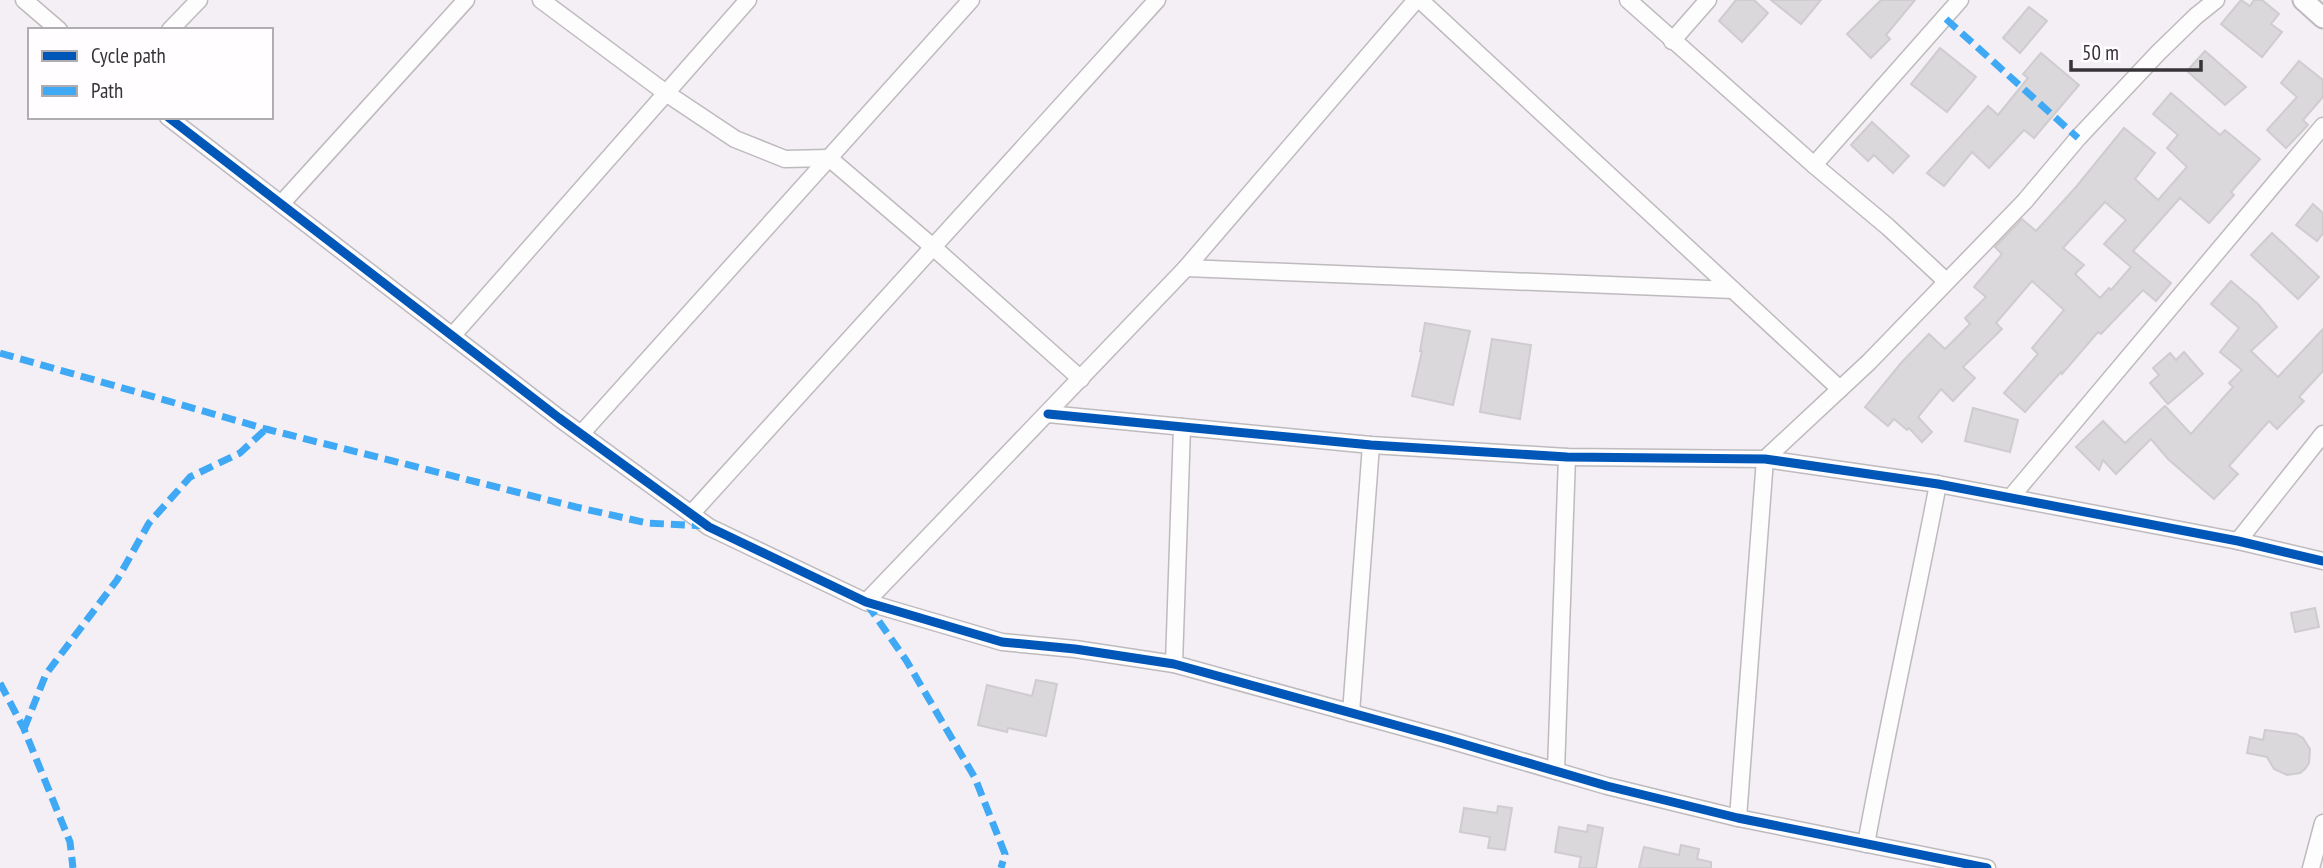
<svg xmlns="http://www.w3.org/2000/svg" width="2323" height="868" font-family="'PT Sans Narrow',sans-serif">
<style>
.building{fill:#dad8db;stroke:#cfccd0;stroke-width:2;fill-rule:evenodd}
.lines{fill:none;stroke-linecap:round;stroke-linejoin:round}
.minor-casing{stroke:#bebabe;stroke-width:19}
.tertiary-casing{stroke:#bebabe;stroke-width:23}
.minor{stroke:#fdfdfd;stroke-width:16}
.tertiary{stroke:#fdfdfd;stroke-width:19}
.quiet{stroke:#3fa9f5;stroke-width:7;stroke-dasharray:14 7;stroke-linecap:butt}
.cycleway-casing{stroke:#fffdff;stroke-width:13}
.cycleway{stroke:#0057b8;stroke-width:9}
</style>
<rect width="100%" height="100%" fill="#f4eff4"/>
<g class="building">
<path d="M1736,0h18l14,13 -26,29 -23,-21z"/>
<path d="M1771,0h50l-20,24z"/>
<path d="M1881,0h34l-29,35 4,4 -19,19 -24,-24z"/>
<path d="M2241,0l9,6 4,-6h8l17,14 -8,10 11,8 -20,25 -41,-33z"/>
<path d="M2029,7l18,14 -27,32 -17,-15z"/>
<path d="M1940,48l36,29 -29,35 -36,-28z"/>
<path d="M2205,51l41,36 -21,18 -38,-34z"/>
<path d="M2041,53l38,32 -45,53 -10,-8 -35,38 -17,-16 -28,34 -17,-13 61,-67 10,9 30,-37 -5,-4z"/>
<path d="M2299,61l24,19v17l-20,23 5,5 -22,23 -19,-18 30,-33 -16,-14z"/>
<path d="M2171,93l49,42 5,-5 35,29 -29,33 3,3 -25,28 -29,-25 -47,53 38,32 -15,18 -13,-11 -42,44 -3,-2 -36,42 -1,-2 -36,40 -21,-19 34,-39 -6,-6 32,-38 -32,-29 -36,42 6,6 -39,38 12,11 -22,23 -12,-12 -23,28 14,15 -10,10 -13,-14 -2,2 -13,-11 -6,7 -23,-19 36,-44 28,-29 16,15 25,-25 -5,-6 21,-21 -12,-10 28,-33 -7,-7 27,-28 14,12 40,-44 48,-59 31,25 -20,26 23,21 29,-33 -20,-19 11,-13 -25,-21zM2105,202l21,18 -22,24 27,23 -20,23 -2,-2 -9,10 -25,-24 9,-9 -21,-17z"/>
<path d="M1872,122l37,34 -16,17 -19,-18 -6,6 -17,-16z"/>
<path d="M2313,204l10,9v20l-6,8 -21,-16z"/>
<path d="M2272,233l47,44 -21,22 -47,-44z"/>
<path d="M2231,281l27,23 19,23 -26,24 27,26 45,-48v42l-24,26 5,4 -27,28 -8,-8 -40,45 9,8 -24,25 -46,-40 -17,-20 -35,35 -13,-14 -4,10 -23,-23 27,-26 22,22 40,-37 26,28 42,-47 -4,-4 13,-13 -22,-18 19,-24 -28,-24z"/>
<path d="M1425,323l45,8 -17,74 -41,-9 10,-45h-2z"/>
<path d="M1492,339l39,6 -11,74 -40,-7z"/>
<path d="M2184,352l19,22 -35,30 -18,-21 9,-8 -6,-7 17,-15 6,7z"/>
<path d="M1973,408l45,12 -8,32 -45,-11z"/>
<path d="M2315,608l4,19 -24,5 -4,-19z"/>
<path d="M1036,680l21,4 -11,52 -38,-8 -1,4 -29,-7 9,-40 45,11z"/>
<path d="M2265,730l31,4 7,4 7,11 -1,14 -4,6 -5,4 -13,2 -13,-6 -7,-12 -20,-4 3,-16 13,3z"/>
<path d="M1498,806l14,2 -7,42 -17,-2 2,-11 -30,-5 4,-24 33,5z"/>
<path d="M1588,825l15,3 -7,40h-17l2,-11 -26,-5 4,-25 28,5z"/>
<path d="M1681,845l18,4 -2,10 14,3v6h-72l5,-21 35,8z"/>
</g>
<g class="lines">
<defs>
<g id="minor">
<path d="M24,0l35,30"/>
<path d="M541,0l125,93 69,46 50,20 44,-1 104,89 148,132"/>
<path d="M1420,0l420,389"/>
<path d="M1628,0l186,165"/>
<path d="M170,30l29,-30"/>
<path d="M1672,41l36,-41"/>
<path d="M168,117l391,301 150,109 157,75 136,40 73,7 99,15 272,75 161,47 131,32 249,50"/>
<path d="M281,204l185,-204"/>
<path d="M1186,268l547,22"/>
<path d="M1946,281l-58,-54 -74,-62 146,-165"/>
<path d="M453,335l295,-335"/>
<path d="M1048,414l323,31 196,12 198,2 173,25 300,57 85,20"/>
<path d="M581,434l390,-434"/>
<path d="M2011,497l312,-371"/>
<path d="M691,514l466,-514"/>
<path d="M2238,541l85,-107"/>
<path d="M866,602l320,-334 230,-268"/>
<path d="M1174,664l8,-237"/>
<path d="M1351,713l20,-268"/>
<path d="M1556,771l11,-314"/>
<path d="M1738,818l27,-359 104,-97 156,-161 53,-63 80,-85 38,-37 20,-16"/>
<path d="M1866,844c22,-120 49,-240 72,-360"/>
<path d="M2311,868l12,-45"/>
</g>
<path id="tertiary" d="M2303,0l20,18"/>
</defs>
<use href="#minor" class="minor-casing"/>
<use href="#tertiary" class="tertiary-casing"/>
<use href="#minor" class="minor"/>
<use href="#tertiary" class="tertiary"/>
<g class="quiet">
<path d="M1946,19l132,119"/>
<path d="M0,353l266,76 310,78 71,16 58,3"/>
<path d="M867,604l39,56 69,118 30,76 -4,14"/>
<path d="M0,683l24,46 46,113 3,26"/>
<path d="M24,729l22,-55 71,-94 32,-57 41,-46 50,-24 26,-24"/>
</g>
<defs>
<g id="cycleway">
<path d="M168,117l391,301 150,109 157,75 136,40 73,7 99,15 272,75 161,47 131,32 249,50"/>
<path d="M1048,414l323,31 196,12 198,2 173,25 300,57 85,20"/>
</g>
</defs>
<use href="#cycleway" class="cycleway-casing"/>
<use href="#cycleway" class="cycleway"/>
</g>
<rect x="28" y="28" width="245" height="91" fill="#fffdff" stroke="#afadaf" stroke-width="2"/>
<rect x="42" y="51" width="35" height="10" fill="#0057b8" stroke="#afadaf" stroke-width="2"/>
<text x="91" y="63" font-size="21" fill="#373437">Cycle path</text>
<rect x="42" y="86" width="35" height="10" fill="#3fa9f5" stroke="#afadaf" stroke-width="2"/>
<text x="91" y="98" font-size="21" fill="#373437">Path</text>
<path d="M2071 60v10h130v-10" fill="none" stroke="#373437" stroke-width="3.5"/>
<text x="2082" y="60" font-size="21" fill="#373437" stroke="#fffdff" stroke-width="5" paint-order="stroke">50 m</text>
</svg>
